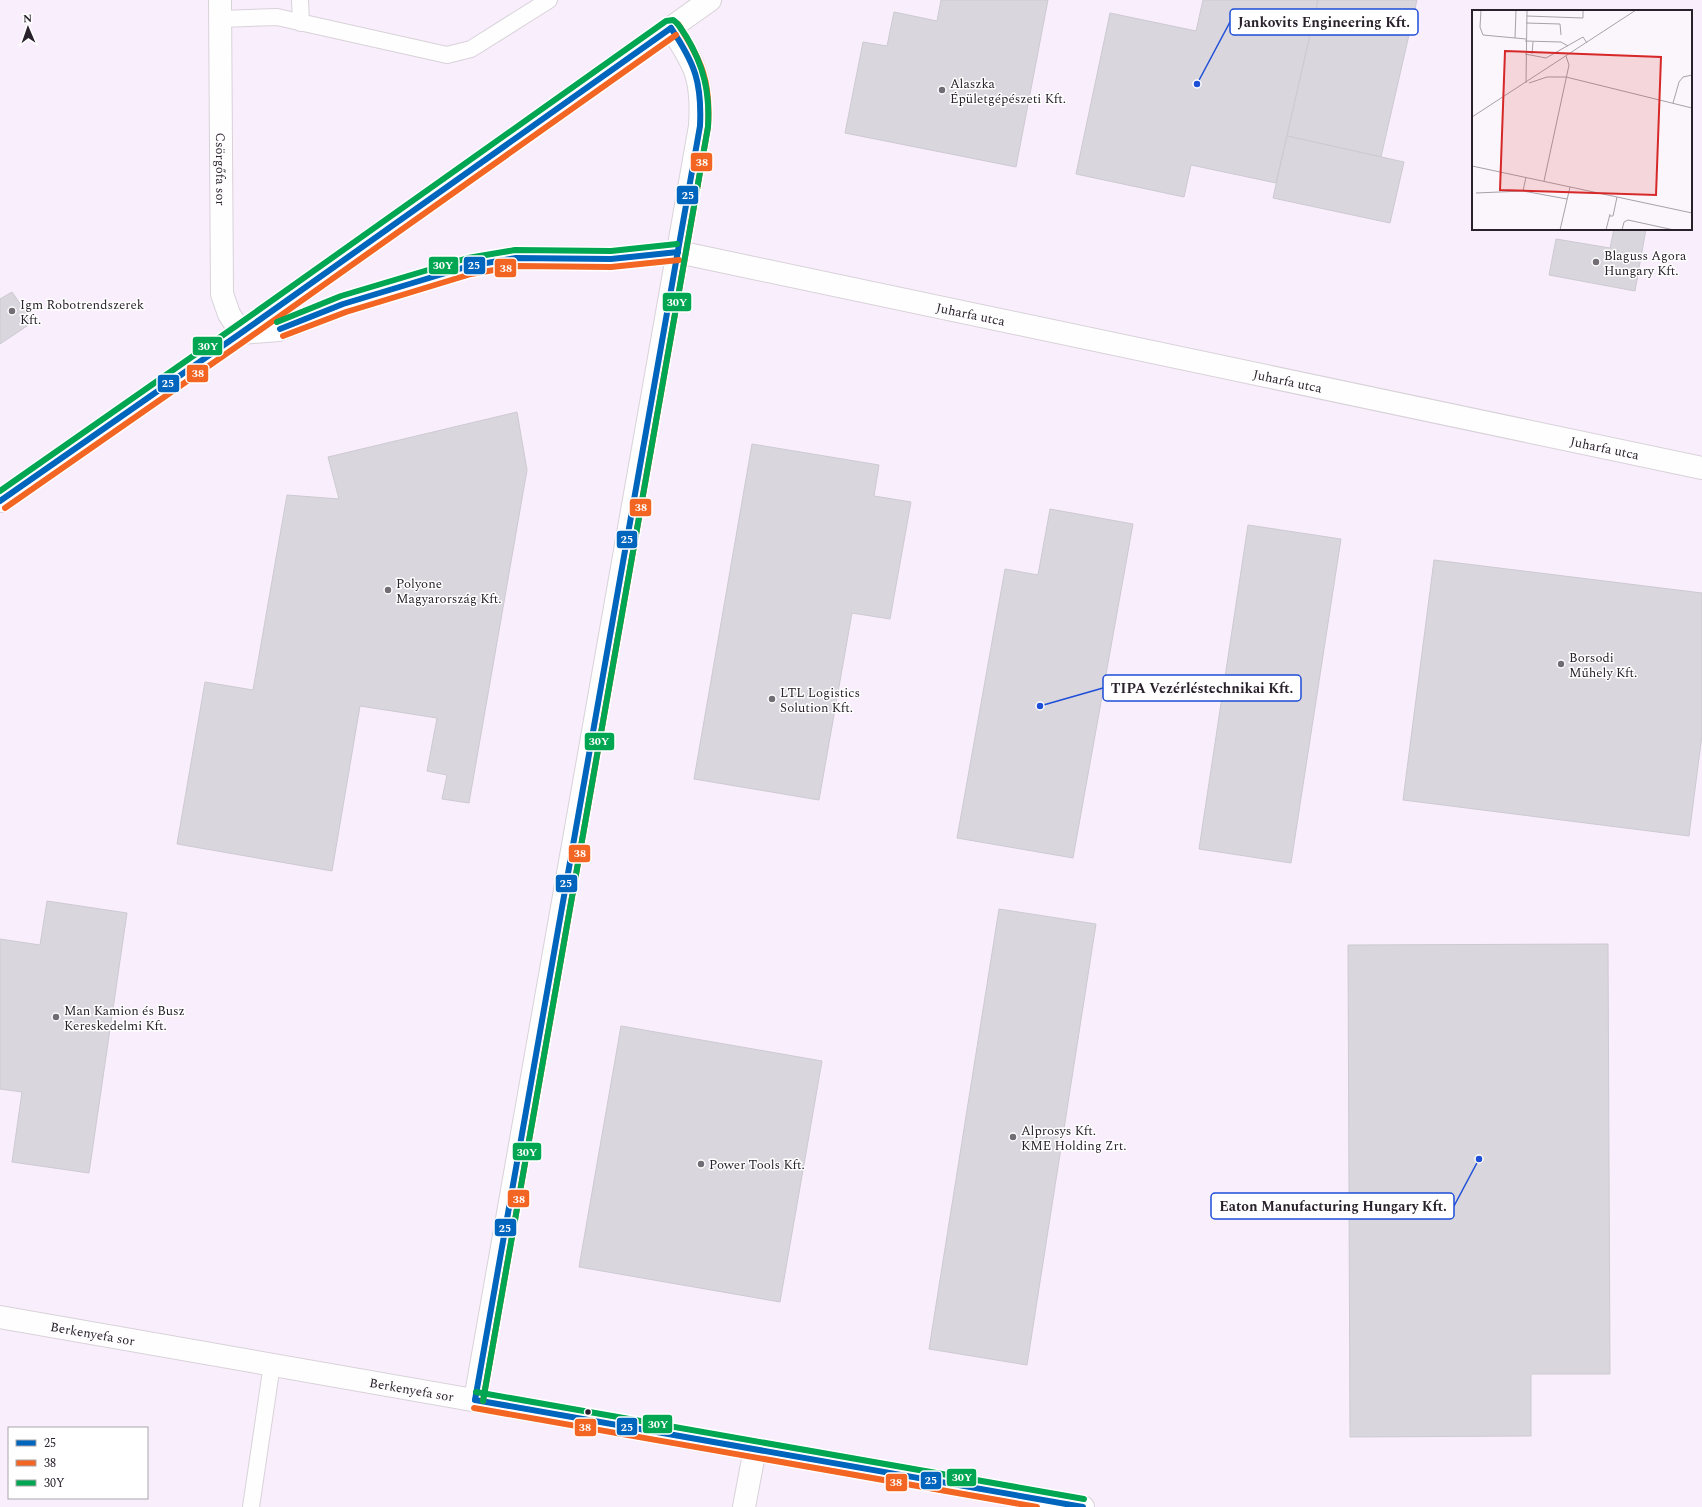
<svg xmlns="http://www.w3.org/2000/svg" width="1702" height="1507" font-family="Spectral,serif">
<style>
.built{fill:#f9eefc;fill-rule:evenodd}
.building{fill:#d9d6de;stroke:#cdcad2}
.lines{fill:none;stroke-linecap:round;stroke-linejoin:round}
.service-casing{stroke:#d8d2d9;stroke-width:18}
.minor-casing{stroke:#d8d2d9;stroke-width:24}
.service{stroke:#fefefe;stroke-width:16}
.minor{stroke:#fefefe;stroke-width:22}
.bus-1-casing{stroke:#fff;stroke-width:9}
.bus-2-casing{stroke:#fff;stroke-width:9}
.bus-3-casing{stroke:#fff;stroke-width:9}
.bus-1{stroke:#0065bd;stroke-width:6}
.bus-2{stroke:#f26522;stroke-width:6}
.bus-3{stroke:#00a651;stroke-width:6}
.poi-dot{fill:#726c74;stroke:#fff;stroke-width:1.5}
.bus-dot{fill:#29212b;stroke:#fff;stroke-width:1.5}
.labels{text-anchor:middle;stroke-width:3;stroke-linejoin:round;paint-order:stroke}
.poi-label{font-size:13px;fill:#29212b;stroke:#fff;text-anchor:start}
.street-label{font-size:13px;fill:#29212b;stroke:#fff}
.inset-road{fill:none;stroke:#a7a1a8;stroke-width:1}
.view{fill:#d62828;fill-opacity:0.15;stroke:#d62828;stroke-width:2}
.inset-edge{fill:none;stroke:#29212b;stroke-width:2}
.leader{fill:none;stroke:#1d4ed8;stroke-width:1.5}
.callout-dot{fill:#1d4ed8;stroke:#fff;stroke-width:1.5}
.callout{fill:#fff;stroke:#1d4ed8;stroke-width:1.5}
.callout-label{font-size:14px;text-anchor:middle;font-weight:bold;fill:#29212b}
.line-badge{stroke:#fff;stroke-width:1.5}
.badge-label{font-size:11px;text-anchor:middle;font-weight:bold;fill:#fff}
</style>
<rect width="100%" height="100%" fill="#fbf6fb"/>
<path class="built" d="M0,0h1702v1507h-1702zM1473,11h218v218h-218zM9,1428h138v70h-138z"/>
<g class="building">
<path d="M941,0h107l-32,167 -171,-34 18,-91 24,4 7,-34 43,9z"/>
<path d="M1203,0h115l-42,183 -85,-18 -7,32 -108,-23 34,-161 86,18z"/>
<path d="M1318,0h99l-36,157 -94,-21z"/>
<path d="M1287,136l117,26 -14,61 -117,-25z"/>
<path d="M1614,229h32l-11,62 -86,-16 7,-36 54,9z"/>
<path d="M12,292l21,30 -33,22v-45z"/>
<path d="M517,412l10,58 -58,333 -27,-4 5,-24 -20,-4 10,-53 -77,-12 -28,165 -155,-27 28,-162 48,8 34,-195 52,4 -11,-42z"/>
<path d="M752,444l127,21 -5,31 37,6 -21,117 -38,-6 -33,187 -125,-21z"/>
<path d="M1050,509l83,15 -60,334 -116,-20 48,-269 33,6z"/>
<path d="M1248,525l93,14 -50,324 -92,-14z"/>
<path d="M1434,560l268,33v142l-13,101 -286,-36z"/>
<path d="M47,901l80,12 -38,260 -77,-11 10,-70 -22,-3v-150l40,6z"/>
<path d="M999,909l97,15 -69,441 -98,-16z"/>
<path d="M1608,944l2,430h-79v62l-181,1 -2,-492z"/>
<path d="M621,1026l201,35 -42,241 -201,-35z"/>
</g>
<g class="lines">
<defs>
<g id="service">
<path d="M300,0l1,23"/>
<path d="M220,19l57,-2 170,38 24,-6 78,-49"/>
<path d="M251,1507l21,-143"/>
</g>
<g id="minor">
<path id="s1" d="M220,0l2,294 7,20 12,19"/>
<path id="s2" d="M241,333l38,-3 64,-26 126,-38 47,-8 95,1 67,-7 1024,216"/>
<path d="M0,501l241,-168 469,-333"/>
<path id="s3" d="M0,1317l1083,190"/>
<path d="M475,1400l225,-1274c3,-47 -4,-60 -29,-98"/>
<path d="M744,1507l11,-58"/>
</g>
</defs>
<use href="#service" class="service-casing"/>
<use href="#minor" class="minor-casing"/>
<use href="#service" class="service"/>
<use href="#minor" class="minor"/>
<defs>
<g id="bus-1">
<path d="M280,329l63,-25 126,-38 47,-8 95,1 67,-7"/>
<path d="M0,501l241,-168 430,-305"/>
<path d="M475,1400l225,-1274c2,-44 -5,-62 -29,-98"/>
<path d="M475,1400l608,107"/>
</g>
<g id="bus-2">
<path d="M283,336l63,-24 125,-38 46,-8 94,1 68,-7"/>
<path d="M5,508l241,-168 430,-305"/>
<path d="M483,1401l225,-1274c3,-45 -6,-66 -30,-103"/>
<path d="M474,1408l563,99"/>
</g>
<g id="bus-3">
<path d="M277,322l64,-26 127,-38 47,-8 96,1 66,-7"/>
<path d="M0,491l236,-165 430,-305 7,-1c6,3 9,11 13,16 18,30 24,57 22,91l-225,1274"/>
<path d="M476,1392l608,107"/>
</g>
</defs>
<use href="#bus-1" class="bus-1-casing"/>
<use href="#bus-2" class="bus-2-casing"/>
<use href="#bus-3" class="bus-3-casing"/>
<use href="#bus-1" class="bus-1"/>
<use href="#bus-2" class="bus-2"/>
<use href="#bus-3" class="bus-3"/>
</g>
<g class="poi-dot">
<circle cx="942" cy="90" r="4"/>
<circle cx="1596" cy="262" r="4"/>
<circle cx="12" cy="311" r="4"/>
<circle cx="388" cy="590" r="4"/>
<circle cx="1561" cy="664" r="4"/>
<circle cx="772" cy="699" r="4"/>
<circle cx="56" cy="1017" r="4"/>
<circle cx="1013" cy="1137" r="4"/>
<circle cx="701" cy="1164" r="4"/>
</g>
<circle class="bus-dot" cx="588" cy="1412" r="3.5"/>
<g class="labels">
<g class="poi-label">
<text x="950" y="88">Alaszka<tspan x="950" dy="15">Épületgépészeti Kft.</tspan></text>
<text x="1604" y="260">Blaguss Agora<tspan x="1604" dy="15">Hungary Kft.</tspan></text>
<text x="20" y="309">Igm Robotrendszerek<tspan x="20" dy="15">Kft.</tspan></text>
<text x="396" y="588">Polyone<tspan x="396" dy="15">Magyarország Kft.</tspan></text>
<text x="1569" y="662">Borsodi<tspan x="1569" dy="15">Műhely Kft.</tspan></text>
<text x="780" y="697">LTL Logistics<tspan x="780" dy="15">Solution Kft.</tspan></text>
<text x="64" y="1015">Man Kamion és Busz<tspan x="64" dy="15">Kereskedelmi Kft.</tspan></text>
<text x="1021" y="1135">Alprosys Kft.<tspan x="1021" dy="15">KME Holding Zrt.</tspan></text>
<text x="709" y="1169">Power Tools Kft.</text>
</g>
<g class="street-label">
<text dy="5" stroke="none"><textPath href="#s1" startOffset="169">Csörgőfa sor</textPath></text>
<text dy="5" stroke="none"><textPath href="#s2" startOffset="748">Juharfa utca</textPath></text>
<text dy="5" stroke="none"><textPath href="#s2" startOffset="1072">Juharfa utca</textPath></text>
<text dy="5" stroke="none"><textPath href="#s2" startOffset="1396">Juharfa utca</textPath></text>
<text dy="5" stroke="none"><textPath href="#s3" startOffset="94">Berkenyefa sor</textPath></text>
<text dy="5" stroke="none"><textPath href="#s3" startOffset="418">Berkenyefa sor</textPath></text>
</g>
</g>
<g transform="translate(1472 10)">
<rect width="220" height="220" fill="#fbf6fb"/>
<path class="inset-road" d="M9,0l-1,17 3,8 43,4M55,6l56,2v-8M54,13l34,1 1,11M43,28l1,-28M53,31l36,1 7,4M53,44l21,4 37,-21 4,6M60,44l1,-12M54,73l1,-73M57,73l18,-6h19l126,31M201,93l6,-21 4,-5 9,-2M0,107l164,-107M0,156l220,47M72,171l25,-116 -3,-9M51,181l44,8M4,183l47,-2 3,-14M138,206h3l4,-19M88,220l10,-43M134,220l4,-16M150,220l2,-8 4,-2 46,10"/>
<path class="view" d="M33,41l156,6 -5,138 -156,-5z"/>
<rect width="220" height="220" class="inset-edge"/>
</g>
<path class="leader" d="M1197 84L1230 22M1040 706L1103 688M1479 1159L1454 1206"/>
<g class="callout-dot">
<circle cx="1197" cy="84" r="4"/>
<circle cx="1040" cy="706" r="4"/>
<circle cx="1479" cy="1159" r="4"/>
</g>
<g class="callout">
<rect x="1230" y="9" width="188" height="26" rx="4"/>
<rect x="1103" y="675" width="198" height="26" rx="4"/>
<rect x="1211" y="1193" width="243" height="26" rx="4"/>
</g>
<g class="callout-label">
<text x="1324" y="27">Jankovits Engineering Kft.</text>
<text x="1202" y="693">TIPA Vezérléstechnikai Kft.</text>
<text x="1333" y="1211">Eaton Manufacturing Hungary Kft.</text>
</g>
<g class="line-badge">
<rect x="690" y="152" width="23" height="20" rx="4" fill="#f26522"/>
<rect x="676" y="185" width="23" height="20" rx="4" fill="#0065bd"/>
<rect x="463" y="256" width="23" height="19" rx="4" fill="#0065bd"/>
<rect x="428" y="256" width="31" height="19" rx="4" fill="#00a651"/>
<rect x="494" y="258" width="23" height="20" rx="4" fill="#f26522"/>
<rect x="662" y="292" width="30" height="20" rx="4" fill="#00a651"/>
<rect x="192" y="336" width="31" height="20" rx="4" fill="#00a651"/>
<rect x="186" y="364" width="23" height="19" rx="4" fill="#f26522"/>
<rect x="157" y="374" width="23" height="19" rx="4" fill="#0065bd"/>
<rect x="629" y="498" width="23" height="19" rx="4" fill="#f26522"/>
<rect x="616" y="530" width="22" height="19" rx="4" fill="#0065bd"/>
<rect x="584" y="732" width="31" height="19" rx="4" fill="#00a651"/>
<rect x="568" y="844" width="23" height="19" rx="4" fill="#f26522"/>
<rect x="555" y="874" width="23" height="19" rx="4" fill="#0065bd"/>
<rect x="512" y="1142" width="30" height="19" rx="4" fill="#00a651"/>
<rect x="507" y="1189" width="23" height="19" rx="4" fill="#f26522"/>
<rect x="494" y="1218" width="23" height="19" rx="4" fill="#0065bd"/>
<rect x="642" y="1414" width="31" height="20" rx="4" fill="#00a651"/>
<rect x="616" y="1417" width="22" height="19" rx="4" fill="#0065bd"/>
<rect x="574" y="1418" width="23" height="19" rx="4" fill="#f26522"/>
<rect x="946" y="1468" width="31" height="19" rx="4" fill="#00a651"/>
<rect x="920" y="1471" width="22" height="19" rx="4" fill="#0065bd"/>
<rect x="885" y="1473" width="23" height="19" rx="4" fill="#f26522"/>
</g>
<g class="badge-label">
<text x="702" y="166">38</text>
<text x="688" y="199">25</text>
<text x="474" y="269">25</text>
<text x="443" y="269">30Y</text>
<text x="506" y="272">38</text>
<text x="677" y="306">30Y</text>
<text x="208" y="350">30Y</text>
<text x="198" y="377">38</text>
<text x="168" y="387">25</text>
<text x="641" y="511">38</text>
<text x="627" y="543">25</text>
<text x="599" y="745">30Y</text>
<text x="580" y="857">38</text>
<text x="566" y="887">25</text>
<text x="527" y="1156">30Y</text>
<text x="519" y="1203">38</text>
<text x="505" y="1232">25</text>
<text x="658" y="1428">30Y</text>
<text x="627" y="1431">25</text>
<text x="585" y="1431">38</text>
<text x="962" y="1481">30Y</text>
<text x="931" y="1484">25</text>
<text x="896" y="1486">38</text>
</g>
<rect x="8" y="1427" width="140" height="72" fill="#ffffff" stroke="#a9a6aa"/>
<rect x="16" y="1440" width="20" height="6" fill="#0065bd" stroke="#a9a6aa"/>
<text x="44" y="1447" font-size="12" fill="#29212b">25</text>
<rect x="16" y="1460" width="20" height="6" fill="#f26522" stroke="#a9a6aa"/>
<text x="44" y="1467" font-size="12" fill="#29212b">38</text>
<rect x="16" y="1480" width="20" height="6" fill="#00a651" stroke="#a9a6aa"/>
<text x="44" y="1487" font-size="12" fill="#29212b">30Y</text>
<g transform="translate(28 28) rotate(358)" stroke="#ffffff" stroke-width="3" paint-order="stroke">
<path d="M0-3L7 15L0 10L-7 15Z" fill="#29212b"/>
<text y="-6" font-size="11" font-weight="bold" text-anchor="middle" fill="#29212b">N</text>
</g>
</svg>
